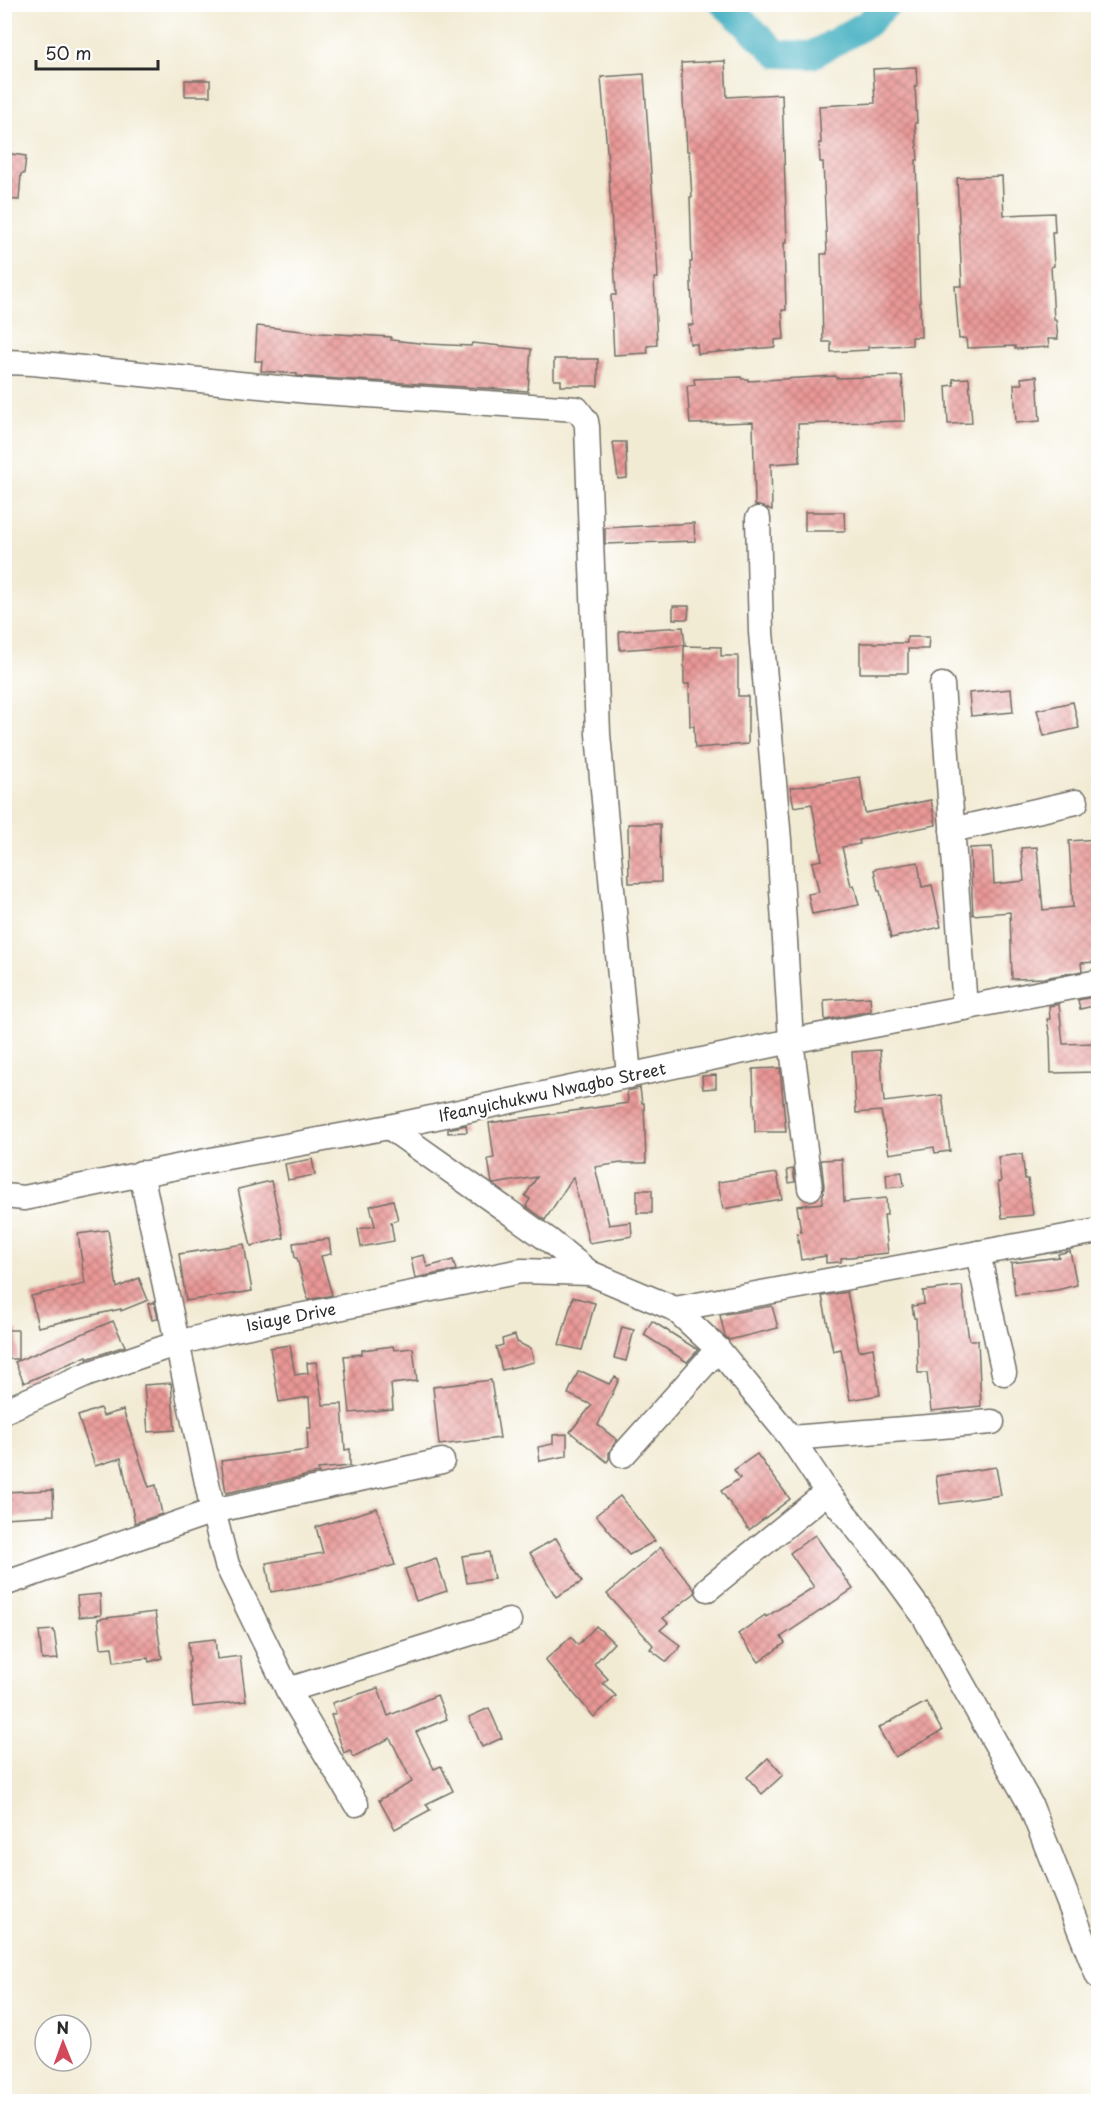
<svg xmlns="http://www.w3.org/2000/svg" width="1103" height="2106" font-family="'Playpen Sans',sans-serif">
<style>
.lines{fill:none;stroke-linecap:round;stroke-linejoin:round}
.river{stroke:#41aec0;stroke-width:28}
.building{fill:url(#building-cross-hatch)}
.minor-casing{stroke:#716e66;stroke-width:27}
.minor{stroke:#fff;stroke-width:24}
.labels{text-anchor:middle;stroke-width:4.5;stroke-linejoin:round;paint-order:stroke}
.street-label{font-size:16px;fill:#2b2b2b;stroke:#fff}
</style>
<defs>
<pattern id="building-cross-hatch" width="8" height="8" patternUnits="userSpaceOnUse" patternTransform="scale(1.5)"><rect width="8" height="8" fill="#e99896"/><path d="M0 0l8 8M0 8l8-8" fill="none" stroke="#bd7c7b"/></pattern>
</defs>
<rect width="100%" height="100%" fill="#fff"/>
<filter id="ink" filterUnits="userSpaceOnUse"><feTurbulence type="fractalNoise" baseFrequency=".0167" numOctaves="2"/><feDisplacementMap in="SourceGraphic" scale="12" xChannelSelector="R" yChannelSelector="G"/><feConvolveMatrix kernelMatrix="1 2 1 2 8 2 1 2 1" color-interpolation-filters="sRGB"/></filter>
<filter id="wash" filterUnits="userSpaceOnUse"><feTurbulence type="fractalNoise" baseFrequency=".008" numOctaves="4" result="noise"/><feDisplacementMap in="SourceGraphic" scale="24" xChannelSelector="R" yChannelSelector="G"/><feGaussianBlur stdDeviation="1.35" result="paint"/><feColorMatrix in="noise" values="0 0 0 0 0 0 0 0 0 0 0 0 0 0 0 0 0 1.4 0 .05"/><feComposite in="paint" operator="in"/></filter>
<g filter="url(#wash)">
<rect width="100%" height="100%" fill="#f2ebd4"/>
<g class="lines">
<path class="river" d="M724,4l54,50 34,1 55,-31 20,-20"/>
</g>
<g id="blocks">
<g class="building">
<path d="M725,61l2,36 55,-3 5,149h-3l2,67h-4l2,29 -9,1v7l-77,7 -1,-10h-7l-2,-19h5l-3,-63h2l-2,-65h2l-3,-46h-2l-2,-34h-1l-3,-54z"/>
<path d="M916,67l1,19h-2l2,37h-2l3,37h-2l5,177h-9v8l-44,2v3l-37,2v-10h-8l-2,-88h6l-4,-92h-3l-1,-19h2l-2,-37 56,-3 -2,-34z"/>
<path d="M644,74l13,185 1,19h-4l3,67 -10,1 1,7 -34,2 -3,-60h5l-7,-120 -8,-98z"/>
<rect x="185" y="80" width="25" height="16"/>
<path d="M4,153l22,3 -2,18h-3l-2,26 -15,-1z"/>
<path d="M1002,176l2,39 50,-2 1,19h-3l2,34 -3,1 3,53h2l2,19h-10l1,8 -34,2v-3l-48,2 -1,-10 -7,1 -4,-53h7l-5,-108z"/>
<path d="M257,326l63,7 71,4v3l37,4 43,2 1,-3 59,6 -3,42 -219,-14 -12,-1v-2l-36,-3 1,-10h-7z"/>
<path d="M554,359h44v27h-37v-6h-7z"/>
<path d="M835,376l1,2 66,-2 3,45 -107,3 2,38 -29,2 1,46 -17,-5 -2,-83 -63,2 -3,-38 8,-1 -1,-6 47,-2 1,2h6v2z"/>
<path d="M1037,376l3,45 -24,2 -2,-39h8l-1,-6z"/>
<path d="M969,378l3,45 -24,1 -2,-38 8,-1 -1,-6z"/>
<path d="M613,442h13l1,36 -9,1z"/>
<path d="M805,512h39l1,19h-40z"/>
<path d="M694,523l1,18 -90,3v-16z"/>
<path d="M673,606h16l-1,13h-15z"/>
<path d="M683,627l2,18 -65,5 -1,-19z"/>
<path d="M907,637h22l-1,12h-20v24h-48v-30h47z"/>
<path d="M684,646l37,1v9h17v40h10v48l-53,4 -1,-22h-4l-1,-42h-5z"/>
<path d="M1011,689l2,23 -42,4 -2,-23z"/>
<path d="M1073,702l6,26 -35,8 -7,-26z"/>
<path d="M860,777l5,36 66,-13 5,25 -77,15 1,4 -18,3 9,39 3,-1 5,20 -47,9 -4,-20 11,-2 -7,-30 10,-2 -10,-56 -18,3 -4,-19z"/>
<path d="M628,824h32l1,58 -32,1z"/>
<path d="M1098,839v123l-17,1 1,8 -38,7 -32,1 -2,-67 -37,3 -3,-67 22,-1 2,37 30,-3 -3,-33 16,-1 6,63 30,-3 -4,-66z"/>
<path d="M918,862l4,25 10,-2 9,42 -50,11 -11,-47h-2l-4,-22z"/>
<path d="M1098,996v9l-18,4 -2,-9z"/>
<path d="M870,997l1,14 -46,9 -1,-20z"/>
<path d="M1059,1004l4,40 33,-1 1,29 -46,1 -1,-36 -3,-18h3l-1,-13z"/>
<path d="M880,1050l4,52 58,-7 8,56 -15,2 -1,-6 -45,7 -8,-43 -25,2 -4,-61z"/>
<path d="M780,1068l6,64h-31l-2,-63z"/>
<path d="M716,1075v13l-13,1 -1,-13z"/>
<path d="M640,1088l2,15h2l2,60h-25l-26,4 14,58 22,-3 1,14 -43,7 -16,-66 -28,43 -19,-14 4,-7 -5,-3 12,-19 -43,7 -2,-1 -4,-24 6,-1 -5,-35 139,-20 -1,-12z"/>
<path d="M466,1125l1,7 -19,1v-4z"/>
<path d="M1022,1154l3,25h3l5,36 -31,3 -4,-36h3l-3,-25z"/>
<path d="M312,1159l3,16 -27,5 -3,-16z"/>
<path d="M842,1159l2,43 42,-4 1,17h-3l4,38 -47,5v4l-15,1v-7l-25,4 -4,-27 4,-1 -4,-26 25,-3 2,-17 -3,-26z"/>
<path d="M793,1169l2,13 -6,1 -2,-13z"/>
<path d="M902,1172l2,14 -17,2 -1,-14z"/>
<path d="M777,1173l5,26 -59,10 -5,-27z"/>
<path d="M271,1181l13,57 -33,8 -13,-57z"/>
<rect x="637" y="1190" width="15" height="23"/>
<path d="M393,1200l5,20 -7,2 3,19 -33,6 -3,-18 17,-3 -5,-20z"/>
<path d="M108,1230l9,58 22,-10 9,22 -27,11v-2l-83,18 -7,-31 54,-12 -7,-50z"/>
<path d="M329,1239l2,15 -10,2 11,39 -24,5 -11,-42h-2l-2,-15z"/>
<path d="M244,1244l8,47 -66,10 -7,-47z"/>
<path d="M1070,1251l7,34 -20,5 -42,5 -4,-32 48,-6 -1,-3z"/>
<path d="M424,1255l3,12 26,-7 3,10 -41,8 -4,-20z"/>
<path d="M962,1286l7,54h9l3,66 -50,5 -4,-38h-9l-2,-55h-2l-2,-12 12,-2 -1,-13z"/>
<path d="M847,1292l12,59 14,-3 7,47 -30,5 -9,-51 -8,2 -11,-55z"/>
<path d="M573,1297l22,6 -13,47 -23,-5z"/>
<path d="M154,1302l4,17 -6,1 -4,-16z"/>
<path d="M772,1306l6,22 -49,12 -4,-4 -5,-21z"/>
<path d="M113,1321l12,25 -38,13v-3l-63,27 -9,-21z"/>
<path d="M652,1321l46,29 -11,12 -43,-27z"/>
<path d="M622,1327l12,3 -8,31 -12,-3z"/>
<rect x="4" y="1330" width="14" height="29"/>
<path d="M515,1335l2,7 14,7 3,13 -32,8 -6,-23 7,-2 -1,-6z"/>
<path d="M290,1345l5,30 13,-2 -1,-10 9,-1 7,43 19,-1 3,46 5,-1v17l-32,3 1,4 -93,20 -5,-32 87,-11 -1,-22h4l-2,-31 -30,5 -9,-54z"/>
<path d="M393,1346l1,4 19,-2 4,33 -26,3 2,25 -43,4 -6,-57 18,-2v-4z"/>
<path d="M578,1372h5l26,12 6,-7 4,2 -21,46 19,15 -8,12v7l-2,3 -37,-30 22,-27 -24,-11z"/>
<path d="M491,1380l9,58 -61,7 -6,-58z"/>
<path d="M171,1383l4,47 -27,2 -4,-47z"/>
<path d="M100,1408l3,8 20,-6 26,77 7,-2 6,29 -27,9 -14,-65 -26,8 -17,-50z"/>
<path d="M567,1434v22l-27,5 -2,-14 15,-3v-9z"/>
<path d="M757,1454l33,45 -41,31 -28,-39 19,-13 -6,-8z"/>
<path d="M996,1467l5,28 -61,9 -4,-28z"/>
<path d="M53,1490l1,25 -50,3v-26z"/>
<path d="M620,1496l35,45 -26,14 -33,-40z"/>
<path d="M377,1508l18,57 -60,16 -64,11 -5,-29 57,-10 -7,-26z"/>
<path d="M815,1535l38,54 -72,48 4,6 -26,19 -21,-28 27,-19 1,2 48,-30 -24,-34z"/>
<path d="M556,1538l26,44 -26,15 -26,-44z"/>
<path d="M661,1547l33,42 1,4 -32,25 5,5 -8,7 21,16 -14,16 -17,-13 3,-4 -46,-51z"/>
<path d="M489,1552l5,27 -27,4 -5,-27z"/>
<path d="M436,1558l11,33 -31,10 -11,-32z"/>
<path d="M100,1594l1,21 -22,2 -2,-21z"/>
<path d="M155,1612l7,46 -13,4 -1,-4 -34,4 -2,-15 -11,1 -3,-29z"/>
<path d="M596,1626l18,17 -20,21 14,15 -5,4 13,13 -22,21 -49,-57 26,-23 7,8z"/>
<path d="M54,1630l4,29 -16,1 -3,-29z"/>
<path d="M215,1639l2,20 23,-3 6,45 -53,6 -5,-45h2l-2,-20z"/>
<path d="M378,1688l10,28 49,-21 10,24 -31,13 18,37 7,-3 12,25 -27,13 4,6 -35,19 -16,-29 33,-18 -22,-44 -37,19 -3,-7 -6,3 -13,-38 5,-2 -4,-10z"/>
<path d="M926,1702l16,29 -47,26 -17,-29z"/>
<path d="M489,1708l13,30 -20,9 -13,-30z"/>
<path d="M768,1758l15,17 -21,19 -15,-17z"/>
</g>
</g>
</g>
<g filter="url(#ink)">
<use href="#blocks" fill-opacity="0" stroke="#716e66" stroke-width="1.5"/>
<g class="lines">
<defs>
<g id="minor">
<path d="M4,362l29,1 275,28 269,18 9,12 1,6 11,307 31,342"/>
<path d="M758,519l3,113 18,208 12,201 19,147"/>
<path d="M942,685l23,323"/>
<path d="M952,830l124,-28"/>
<path d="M389,1127l161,114 40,32 85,36 43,40 73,89 36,54 59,72 38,52 106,188 68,172"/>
<path d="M141,1173l72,338 14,54 61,125 68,114"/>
<path d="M4,1196l20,2 192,-39 173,-32 402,-86 307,-59"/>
<path d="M978,1253l26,120"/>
<path d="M675,1309l423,-78"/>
<path d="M4,1411l84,-37 90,-31 47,-12 296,-60 69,2"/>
<path d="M791,1438l201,-16"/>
<path d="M623,1455l95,-106"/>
<path d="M4,1584l209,-73 229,-50"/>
<path d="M708,1589l119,-97"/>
<path d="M288,1690l221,-69"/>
</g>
</defs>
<use href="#minor" class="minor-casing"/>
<use href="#minor" class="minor"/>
</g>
</g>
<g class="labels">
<g class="street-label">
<text transform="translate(552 1092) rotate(-12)" y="6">Ifeanyichukwu Nwagbo Street</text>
<text transform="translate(291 1317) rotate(-11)" y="6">Isiaye Drive</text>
</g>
</g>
<rect width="1103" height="2106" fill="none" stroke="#fff" stroke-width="24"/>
<g transform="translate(63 2043) rotate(359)"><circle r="28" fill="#ffffff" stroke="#aaaaaa" stroke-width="1.5"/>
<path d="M0-4.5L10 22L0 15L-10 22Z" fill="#d1495b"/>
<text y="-9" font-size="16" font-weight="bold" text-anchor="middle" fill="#2b2b2b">N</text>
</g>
<path d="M36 60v9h122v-9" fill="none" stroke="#2b2b2b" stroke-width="3"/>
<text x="45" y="60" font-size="18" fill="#2b2b2b" stroke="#ffffff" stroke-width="4.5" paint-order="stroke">50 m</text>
</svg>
